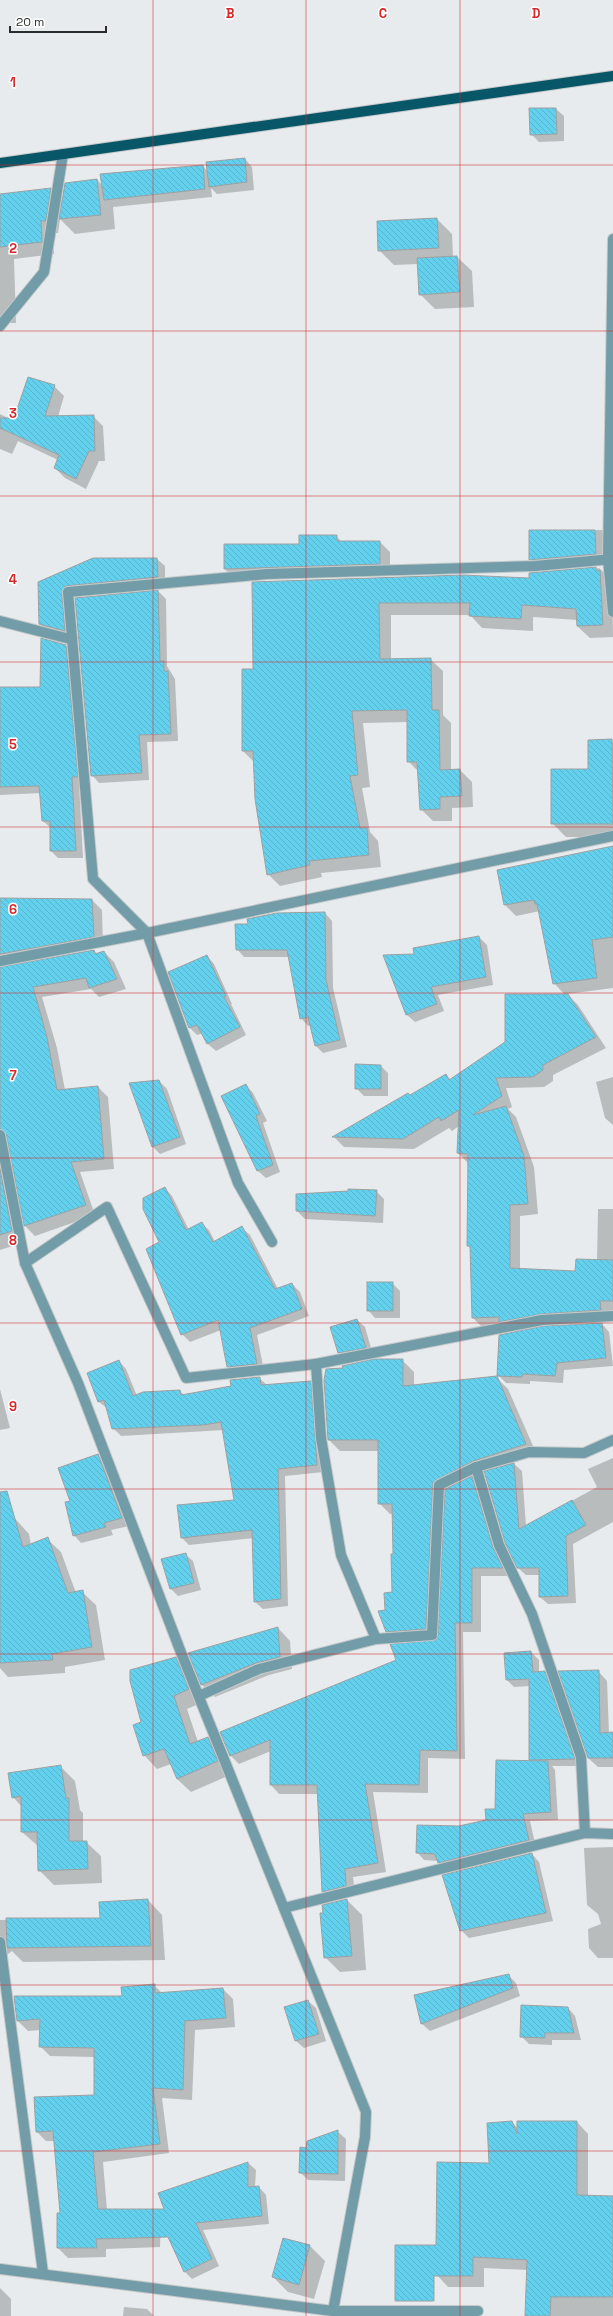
<svg xmlns="http://www.w3.org/2000/svg" width="613" height="2316" font-family="'Space Grotesk',sans-serif">
<style>
.shadow{fill:#0003}
.building{fill:url(#building-back-hatch);stroke:#9ca1a2}
.lines{fill:none;stroke-linecap:round;stroke-linejoin:round}
.street-casing{stroke:#c5c9ca;stroke-width:12}
.primary-casing{stroke:#c5c9ca;stroke-width:12}
.street{stroke:#729ca7;stroke-width:10}
.primary{stroke:#085768;stroke-width:10}
.grid{fill:none;stroke:#d62828;stroke-width:1;stroke-opacity:0.55}
.grid-label{font-size:13px;text-anchor:middle;font-weight:bold;fill:#d62828;stroke:#fff;stroke-width:3;stroke-linejoin:round;paint-order:stroke}
</style>
<defs>
<pattern id="building-back-hatch" width="6" height="6" patternUnits="userSpaceOnUse"><rect width="6" height="6" fill="#63d1ee"/><path d="M-1 5l2 2M0 0l6 6M5-1l2 2" fill="none" stroke="#56b4cc"/></pattern>
</defs>
<rect width="100%" height="100%" fill="#e7ebed"/>
<g class="shadow">
<path d="M531,109h25l8,7v25l-25,1 -8,-8z"/>
<path d="M245,159l7,8 2,23 -37,4 -6,-6 1,9 -99,10 2,22 -40,5 -15,-15 -2,14h-5l1,21 -40,5 2,64h-16v-128l51,-6 12,12 34,-21 6,6 100,-20 5,6z"/>
<path d="M437,219l15,15 1,23h4l15,14 2,36 -39,2 -15,-15 -2,-30 -24,1 -15,-15z"/>
<path d="M54,386l10,10 -6,21 35,-1 10,10 2,35h-6l-13,28 -21,-11 -10,-10 3,-8 -40,-19 -6,13 -12,-5v-35l10,5h5z"/>
<path d="M602,530l7,8v23l-71,6 -8,-8v-28z"/>
<path d="M336,536l6,6h38l10,10v22l-155,5 -10,-10 75,-24z"/>
<path d="M93,559h64l8,7v19l-93,9v44l-25,-7 -7,-7 -1,-41z"/>
<path d="M599,568l13,12 1,57 -23,1 -13,-12v-6l-44,-3v14l-51,-3 -12,-13h-79v45l39,-1 13,12v44l8,8v47h9l12,12 1,25 -21,1v13h-19l-12,-12 -3,-38 -10,-10v-39l-45,1 7,64 -8,1 8,44 8,9 3,26 -60,6 1,4 -42,9 -12,-12 -14,-112 -11,-11 11,-81 -1,-87 277,-4v-5z"/>
<path d="M158,591l8,8 1,67 8,13 3,62 -31,1 2,38 -50,3 -7,-8z"/>
<path d="M66,646l7,7 12,131h-6l4,74h-25l-7,-7v-23l-8,-7 -2,-28 -41,2v-107h41z"/>
<path d="M611,740l2,2v95h-47l-14,-14z"/>
<path d="M613,847v141l-46,6 11,11 28,43 -53,27v6l-9,6 -38,1 6,19 -4,2 8,8 18,50 4,47 -18,2v54l56,2 21,-12 1,-51h15v102l-3,-1 1,10 -59,4 -42,8 -4,-5 -23,1 -10,-10 -2,-69 -3,-3v-83l-10,-10 1,-27 -7,5 -3,-3 -35,21 -70,-2 -10,-10 112,-62 5,5 55,-37 59,-48 -11,-12 -14,-72 -24,5 -11,-11z"/>
<path d="M92,900l10,10 1,36 -94,18 -6,4 91,-17 4,3 6,-2 10,10 12,27 -27,8 -8,-8 -49,8 15,51 8,42 33,-3 10,10 6,72 -34,3 15,43 -60,21 -10,-10 -17,-87 -2,1 16,103 -22,7v-349z"/>
<path d="M325,913l7,8 1,67 14,59 -24,6 -7,-7 -5,-21 -3,1 -7,-8 -11,-61h-46l-7,-8 12,-24z"/>
<path d="M479,937l8,8 6,40 -55,10 6,16 -29,11 -8,-7 -23,-59 32,-1z"/>
<path d="M207,956l7,8 18,40h-1l15,31 -30,16 -8,-7 -5,-11 -6,2 -7,-7 -21,-55z"/>
<path d="M381,1066l7,7v23h-24l-8,-8z"/>
<path d="M613,1077v48l-8,-7 -9,-36z"/>
<path d="M159,1081l8,8 19,55 -26,10 -8,-8z"/>
<path d="M246,1085l7,8 14,28 -4,2 17,49 -14,6 -8,-7 -36,-75z"/>
<path d="M165,1188l7,8 17,34 12,-7 8,7 6,12 27,-14 8,7 28,54 14,-5 8,8 9,24 -52,19 7,36 -28,3 -8,-7 -7,-37 -31,12 -8,-8 -22,-91z"/>
<path d="M376,1191l8,8 -1,24 -78,-4 -8,-8z"/>
<path d="M392,1283l8,8v27h-25l-7,-8z"/>
<path d="M357,1320l8,7 8,28 -26,5 -8,-7z"/>
<path d="M602,1324l7,8 4,34 -49,4 -1,13 -33,-2v3l-24,-1 -8,-8z"/>
<path d="M402,1360l12,12v14l82,-9 12,12 29,66 -24,8 9,8 4,55 71,-39 -9,-18 25,-11v64l-40,22 3,59 -28,1 -8,-7v-22h-14l-8,-7 -33,-96 -12,6 7,8 31,90h-30v56h-18l2,127 -37,-1v35l-55,-1 13,80 -33,5 2,17 -24,6 -8,-9 -5,-97h-39l-8,-9v-34l-32,13 -8,-8 -10,-24 176,-72 40,-20 -39,3 -12,-12v-20l7,-18v-79h-3l-11,-11v-52h-39l-11,-11 -4,-60 19,-11z"/>
<path d="M119,1361l7,8 11,27 43,-5 5,5 47,-10 27,-8 8,7 43,-3 8,7 6,83 -39,4 3,130 -25,3 -8,-7 -1,-64 -65,7 -7,-7 53,-38 -11,-70 -103,6 -8,-8 -5,-19 -9,-7 -11,-29z"/>
<path d="M0,1389l10,39 -10,2z"/>
<path d="M98,1455l7,8 24,63 -18,4 2,5 -32,8 -7,-8 -3,-33z"/>
<path d="M0,1502l29,32 2,11 16,-6 14,13 15,41 6,-1 14,13 9,55 -40,7v6l-57,4 -8,-9z"/>
<path d="M185,1554l8,7 8,29 -23,6 -7,-7z"/>
<path d="M278,1628l12,13 2,28 -23,6 -54,22 -13,-12 -12,-31z"/>
<path d="M531,1652l8,8v13l5,-1 8,8 29,86h-29l3,4 3,50 -28,1 6,27 -90,22 -8,-9 -14,-1 -7,-8 42,-25 28,-6 46,-59 -3,-3v-73l-16,1 -7,-7z"/>
<path d="M175,1658l14,13 12,32 -14,6 11,33 10,-4 13,13 9,24 -39,17 -14,-13 -6,-15 -14,5 -13,-14z"/>
<path d="M598,1671l9,10 2,53h4v33h-15l-10,-9z"/>
<path d="M60,1766l15,15 5,29 3,3v29h3l15,14 1,27 -48,2 -15,-15 -1,-24 -16,-14v-25l-9,-10z"/>
<path d="M613,1847v111h-15l-9,-10 -1,-19 13,-5 -3,-10 -11,-9 -3,-57z"/>
<path d="M532,1854l7,8 14,59 -84,17 -8,-8z"/>
<path d="M148,1900l14,15 3,45 -142,2 -11,-11 -4,3v8h-8v-42l101,-1z"/>
<path d="M347,1900l15,15 4,55 -26,2 -15,-15z"/>
<path d="M508,1975l8,8 4,13 -90,35 -8,-7 -6,-28z"/>
<path d="M154,1985l9,9 60,-5 10,10 2,28 -40,3 -3,70 -30,-2 7,55 -66,9 4,48h58l-6,-16 89,-31 8,7 -1,17h4l7,8 3,29 -66,6 16,36 -27,13 -8,-8 -23,-49 -1,25 -54,2v8l-38,1 -10,-10 3,-34 -6,-73h-9l-10,-10 59,-35v-39l-45,-1 -10,-10 1,-16 -13,1 -10,-10 -3,-24h108z"/>
<path d="M308,2001l8,7 10,33 -22,7 -8,-7 -10,-33z"/>
<path d="M568,2008l7,8 6,24h-29v5l-23,-1 -8,-8z"/>
<path d="M512,2122l6,7 59,-7 11,12v62l25,1v119h-87l2,-46 -44,-2v19h-36l-11,-12z"/>
<path d="M338,2132l8,7 -1,42 -37,-1 -8,-8 8,-30z"/>
<path d="M283,2239l27,7 15,15 -11,38 -26,-7 -15,-15z"/>
<path d="M0,2288l11,11v17h-11z"/>
<path d="M124,2307l23,2 7,7h-31z"/>
</g>
<g class="building">
<path d="M529,108h27l1,26 -27,1z"/>
<path d="M245,158l2,24 -38,5 -3,-25z"/>
<path d="M203,165l2,24 -101,11 -4,-26z"/>
<path d="M97,179l4,36 -42,4 6,-36z"/>
<path d="M51,188l-5,33h-5l1,21 -42,5v-53z"/>
<path d="M437,218l2,30 -61,3 -1,-30z"/>
<path d="M457,256l3,36 -41,3 -2,-37z"/>
<path d="M28,377l27,8 -10,31 49,-1 1,36h-6l-13,28 -22,-11 5,-13 -59,-27v-10h14z"/>
<path d="M529,530h66l1,24 -67,6z"/>
<path d="M299,535h38v6h43v23l-156,5v-25h75z"/>
<path d="M93,558h64l1,19 -93,9 -3,7 3,38 -26,-7 -1,-42z"/>
<path d="M596,567v4l4,-1 3,55 -26,1 -1,-17 -54,-4 -1,14 -52,-3 1,-13h-91l1,56 51,-1 1,52h7l1,60 20,-1 2,27 -22,1v12l-20,1 -3,-48h-10v-52l-55,1 6,64 -8,1 10,52h7l2,27 -60,6 1,4 -43,10 -12,-76 -2,-48h-11v-82h11l-1,-87 211,-7 66,3v-5z"/>
<path d="M158,590l2,71h4v10h4l3,63 -32,1 3,38 -51,3 -16,-178z"/>
<path d="M41,638l25,7 12,132h-6l4,74h-26v-30h-8l-3,-35 -39,1v-100h40z"/>
<path d="M612,739l1,85h-62v-55h37v-29z"/>
<path d="M613,846v91l-21,3 5,38 -44,6 -16,-80h-2l-1,-4 -30,5 -7,-35z"/>
<path d="M0,898l92,1 2,38 -94,17z"/>
<path d="M325,912l1,68 14,60 -25,6 -7,-29 -8,2 -13,-69h-51l-1,-26h13l-1,-5 30,-6z"/>
<path d="M479,936l7,41 -55,10 6,17 -31,11 -23,-60 31,-1 -1,-6z"/>
<path d="M94,950l1,4 9,-3 13,28 -28,9 -3,-10 -53,9 14,50 10,53 41,-4 6,73 -33,3 15,43 -62,21 -18,-92 -6,-5v-162z"/>
<path d="M207,955l19,41 -2,1 16,30 -33,17 -10,-19 -8,3 -21,-56z"/>
<path d="M505,994h63l28,43 -53,28v5l-10,7 -37,1 6,18 -29,19 33,-9 18,50 4,48 -18,1v63l65,3 1,-12 37,1v41h-13l1,9 -59,4 -43,8v-5l-27,1 -2,-72h-3l1,-92 -11,-1 2,-43 -18,11 -2,-4 -36,22 -71,-2 76,-44 2,2 36,-21 3,6 56,-38z"/>
<path d="M355,1064l26,1v24h-26z"/>
<path d="M159,1080l21,57 -28,10 -23,-64z"/>
<path d="M246,1084l14,30 -4,2 17,49 -16,6 -36,-75z"/>
<path d="M0,1169l12,62 -12,4z"/>
<path d="M165,1187l21,43 16,-8 11,20 29,-16 33,63 17,-6 10,26 -52,19 7,36 -30,3 -9,-47 -37,15 -35,-86 13,-7 -16,-33v-11z"/>
<path d="M348,1189l29,1 -2,26 -79,-5v-17l52,-3z"/>
<rect x="367" y="1282" width="26" height="29"/>
<path d="M357,1319l9,29 -28,5 -8,-26z"/>
<path d="M602,1323l4,35 -49,5 -2,13 -32,-2 -1,3 -25,-1 2,-41 44,-9z"/>
<path d="M374,1359h29v27l94,-10 29,68 -53,17 -40,21 -7,147 -40,3 -8,-21 7,-1 -1,-17 8,-1 -1,-38h2l-1,-50h-14v-64h-50l-4,-60 2,-11 17,-1 -1,-2z"/>
<path d="M119,1360l14,36 10,-4 37,-2 1,5 50,-9 -1,-6 30,-3 1,8 50,-4 6,84 -39,4 3,130 -27,3 -2,-72 -71,8 -4,-33 57,-5 -13,-78 -18,3 -91,4 -8,-29 -6,2 -11,-29z"/>
<path d="M98,1454l24,64 -18,5 2,4 -33,9 -8,-34 5,-1 -12,-33z"/>
<path d="M514,1463l5,66 53,-29 14,25 -20,11 2,60 -29,1v-29h-22l-12,-25 -21,-72z"/>
<path d="M472,1476l21,71 10,21h-31v55h-17l2,128 -37,-1 -1,35 -54,-1 13,79 -33,6 1,17 -24,6 -5,-107h-47v-45l-40,16 -10,-24 176,-72 -6,-16 46,-4 2,-5 7,-146z"/>
<path d="M7,1491l16,56 25,-10 20,56 15,-3 9,57 -40,7 1,6 -53,3v-171z"/>
<path d="M186,1553l8,30 -24,6 -9,-30z"/>
<path d="M278,1627l2,30 -24,6 -55,22 -13,-32z"/>
<path d="M531,1651l2,21 12,-1 30,88 -46,1v-81l-23,1 -2,-27z"/>
<path d="M176,1657l13,32 -15,7 16,48 18,-7 10,24 -41,18 -13,-30 -21,7 -10,-31 8,-3 -11,-41v-11z"/>
<path d="M599,1670l1,63 13,-1v26h-25l-30,-87z"/>
<path d="M496,1760l52,1 3,51 -28,2 6,26 -91,23 -3,-9 -19,-1 1,-28 42,1 27,-6 -1,-11h10z"/>
<path d="M61,1765l5,33h3v43h18l1,28 -50,2 -1,-39h-16v-36l-9,2 -4,-25z"/>
<path d="M532,1853l14,60 -86,18 -18,-56z"/>
<path d="M148,1899l3,47 -144,2 -1,-30h94l-1,-16z"/>
<path d="M347,1899l5,57 -28,2 -4,-45h3l-1,-8z"/>
<path d="M509,1974l4,14 -92,36 -7,-29z"/>
<path d="M155,1984v9l68,-5 3,30 -41,3 -2,69 -30,-2 7,56 -67,8 5,57h66l-6,-16 90,-31v25l11,-1 3,30 -66,7 16,36 -28,13 -16,-35 -72,2 1,9h-40v-35h3l-7,-82 -17,1 -2,-35 60,-2v-47l-55,-1 1,-28 -23,2 -3,-25h108l-1,-9z"/>
<path d="M308,2000l11,34 -24,7 -11,-34z"/>
<path d="M521,2005l47,2 6,26h-29v5l-25,-1z"/>
<path d="M512,2121l5,13v-13h60v74l36,1v101h-62l-1,19h-25l2,-56 -54,-3v19h-39v25h-39v-56h41l1,-83 52,1 -2,-40z"/>
<path d="M338,2130v44l-39,-1 1,-26 6,1 1,-7z"/>
<path d="M283,2238l27,7 -11,40 -27,-8z"/>
</g>
<g class="lines">
<defs>
<g id="street">
<path d="M613,239l-5,320 5,53"/>
<path d="M0,326l44,-54 19,-118"/>
<path d="M0,621l70,18"/>
<path d="M0,961l147,-28 466,-97"/>
<path d="M0,1135l25,128 53,120 102,267 186,462 -1,25 -32,174"/>
<path d="M272,1242l-34,-59 -91,-250 -54,-54 -25,-287 199,-18 268,-8 78,-7"/>
<path d="M25,1263l82,-56 79,171 130,-14"/>
<path d="M476,1467l23,78 33,69 49,143 4,76"/>
<path d="M376,1639l-35,-84 -20,-117 -5,-74 226,-44 71,-4"/>
<path d="M199,1696l60,-27 117,-30 56,-4 7,-150 37,-18 53,-15 55,1 29,-13"/>
<path d="M284,1908l301,-75 28,1"/>
<path d="M0,1942l43,331"/>
<path d="M0,2269l333,42h145"/>
</g>
<path id="primary" d="M0,163l613,-87"/>
</defs>
<use href="#street" class="street-casing"/>
<use href="#primary" class="primary-casing"/>
<use href="#street" class="street"/>
<use href="#primary" class="primary"/>
</g>
<path class="grid" d="M153,0v2316M306,0v2316M460,0v2316M0,165h613M0,331h613M0,496h613M0,662h613M0,827h613M0,993h613M0,1158h613M0,1323h613M0,1489h613M0,1654h613M0,1820h613M0,1985h613M0,2151h613"/>
<g class="grid-label">
<text x="230" y="18">B</text>
<text x="383" y="18">C</text>
<text x="536" y="18">D</text>
<text x="13" y="87">1</text>
<text x="13" y="253">2</text>
<text x="13" y="418">3</text>
<text x="13" y="584">4</text>
<text x="13" y="749">5</text>
<text x="13" y="914">6</text>
<text x="13" y="1080">7</text>
<text x="13" y="1245">8</text>
<text x="13" y="1411">9</text>
</g>
<path d="M10 26v6h96v-6" fill="none" stroke="#2a2c2c" stroke-width="2"/>
<text x="16" y="26" font-size="12" fill="#2a2c2c" stroke="#ffffff" stroke-width="3" paint-order="stroke">20 m</text>
</svg>
